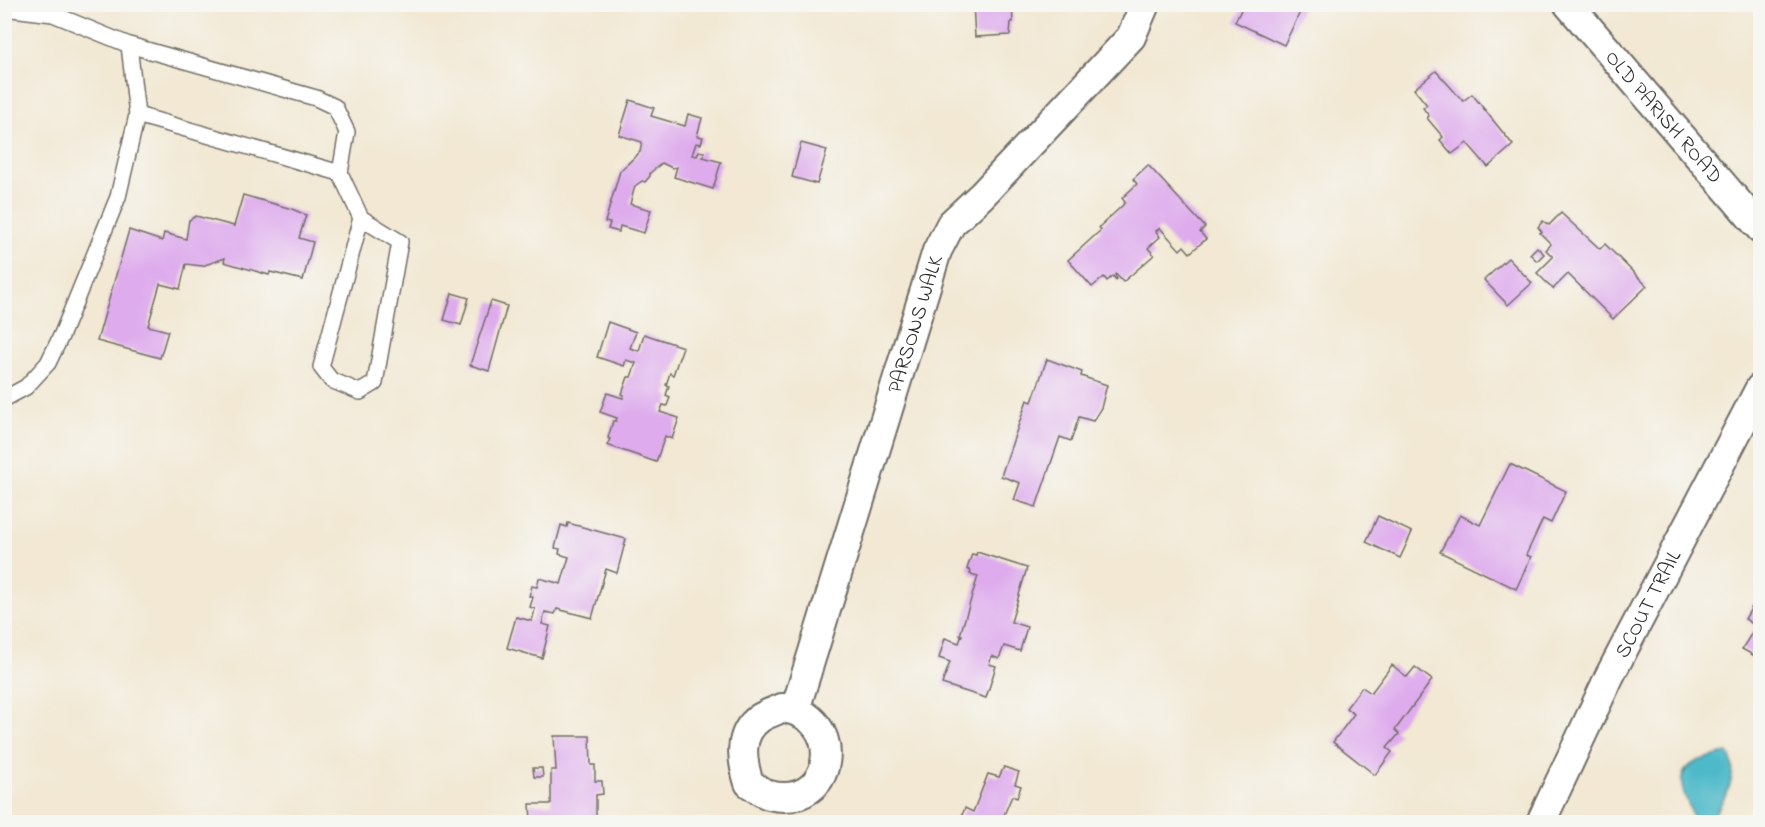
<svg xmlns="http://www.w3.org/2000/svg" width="1765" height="827" font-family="'Indie Flower',sans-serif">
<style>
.water{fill:#4db9c9;stroke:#3c727a;stroke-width:1.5}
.building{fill:#deabed}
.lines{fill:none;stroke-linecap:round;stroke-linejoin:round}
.lane-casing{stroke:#716d66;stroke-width:18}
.street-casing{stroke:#716d66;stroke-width:32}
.lane{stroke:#fff;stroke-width:15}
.street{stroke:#fff;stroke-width:28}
.labels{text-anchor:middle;stroke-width:4.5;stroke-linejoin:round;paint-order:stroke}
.street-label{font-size:21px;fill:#2b2b2b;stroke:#f6f6f2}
</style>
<rect width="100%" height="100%" fill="#f6f6f2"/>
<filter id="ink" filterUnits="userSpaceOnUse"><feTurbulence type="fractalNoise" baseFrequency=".0167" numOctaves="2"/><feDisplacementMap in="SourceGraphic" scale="12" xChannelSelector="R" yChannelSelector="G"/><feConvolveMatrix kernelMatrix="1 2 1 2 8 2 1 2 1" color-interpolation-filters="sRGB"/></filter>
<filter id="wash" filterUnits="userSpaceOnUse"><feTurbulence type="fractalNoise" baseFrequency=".008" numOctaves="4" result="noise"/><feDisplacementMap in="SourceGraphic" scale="24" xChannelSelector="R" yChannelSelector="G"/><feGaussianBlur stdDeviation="1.35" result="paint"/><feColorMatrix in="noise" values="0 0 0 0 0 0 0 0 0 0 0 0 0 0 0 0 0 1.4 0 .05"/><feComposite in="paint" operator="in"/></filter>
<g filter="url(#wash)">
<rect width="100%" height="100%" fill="#f2e8d3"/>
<path class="water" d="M1728,753c14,23 -7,51 -19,69h-15c-2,-11 -8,-21 -11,-32 -8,-28 25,-33 45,-37z"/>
<g id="blocks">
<g class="building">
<path d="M973,4h39l1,18h-2l-1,13 -35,2z"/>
<path d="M1244,4h60l-20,41 -49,-23z"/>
<path d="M1436,71l27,30 9,-7 41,51 -25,22 -21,-24 -15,11 -12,-14 3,-3 -16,-19 2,-2 -6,-8 4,-3 -13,-16z"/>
<path d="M630,100l24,8 -3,8 34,10 3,-12 14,4 -5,18 6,1 -2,7 -5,-1 -4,12 5,1 2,-5 5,1 -1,5 18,5 -8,27 -39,-12 3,-10 -5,1 -10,-5 -12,10v3l-5,6 -3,-1 -7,5 -5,18 21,6 -7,23 -24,-7 -1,6 -11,-3 2,-6 -5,-1 15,-51 20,-19 2,-10 -23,-7z"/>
<path d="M801,143l26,7 -10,34 -25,-7z"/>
<path d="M1148,165l57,62 -5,5 6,7 -16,14 -6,-7 -4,4 -20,-22 -4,3 4,6 -12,11 6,7 -31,27 -7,-8 -1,1 2,4 -1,1 -3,-4 -6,5 -3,-4 -12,10 -24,-27 33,-30 -2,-3 23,-21 3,-4 -3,-4 15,-14 -4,-5z"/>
<path d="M243,195l49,14 14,6 -7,23 14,4 -10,38 -33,-8 -1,3 -45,-13 1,-4 -23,8 -16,-2 -6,25 -20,-5 -12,42 20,5 -8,27 -63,-17 32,-111 33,11 2,-8 22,6 3,-19 7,-4 38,10z"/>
<path d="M1561,213l39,36 5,-5 42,42 -34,33 -45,-45 -15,15 -16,-16 16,-16 -7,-7 5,-6 -11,-11 2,-1 -4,-5 5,-6 6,4z"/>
<path d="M1537,247l7,7 -7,7 -7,-7z"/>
<path d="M1508,258l24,25 -24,22 -24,-25z"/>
<path d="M452,293l17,5 -8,27 -17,-5z"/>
<path d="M491,301l16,5 -18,65 -19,-6z"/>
<path d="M608,322l28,10 -6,16 9,3 5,-17 39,13 -10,28 -3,-2 -4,12 3,1 -3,9 4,2 -3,9 -4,-1 -3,7 19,6 -7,21 -7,-3 -9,26 -49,-17 3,-6 -2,-1 5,-17h3l1,-3 -17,-6 7,-19 16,5 1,-3 -2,-1 6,-17h3l5,-14 -10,-3 -2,6 -27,-9z"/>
<path d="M1047,359l35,13 -1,4 26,9 -6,23 -8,13 -14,-4 -8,24 -11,-4 -24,70 -22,-7 6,-17 -19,-7 26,-76 5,2z"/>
<path d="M1510,464l56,27 -15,32 -8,-4 -17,36 5,2 -15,32 -76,-37 20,-37 20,10z"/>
<path d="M1378,516l34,16 -12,26 -34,-16z"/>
<path d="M568,523l58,16 -9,34 -11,-4 -14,49 -35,-9 -2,5 -10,-2 -3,12 8,2 -8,32 -35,-10 9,-31 16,4 3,-12 -5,-2 3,-10 -4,-1 3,-10 5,1 2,-9 22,6 8,-27 -10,-3 1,-5 -5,-1 6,-23 6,2z"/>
<path d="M977,552l50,16 -16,54 16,5 -7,24 -16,-5 -5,13 -7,-3 -3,8 7,2 -10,32 -44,-14 8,-22 -11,-4 6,-20 14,5 3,-8h-2l18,-59 -8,-2 1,-3 -4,-2 5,-15 4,1z"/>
<path d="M1760,585v74l-18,-10 14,-23 -11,-7 14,-24 -4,-1z"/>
<path d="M1392,665l15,12 8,-10 17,13 -37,50 4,4 -12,14 5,4 -17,23 -42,-33 21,-28 -8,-6 16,-21 9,6z"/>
<path d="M554,736h36l1,29h4v16h7l1,13 -7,1v27h-65l-1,-18h21v-34h5z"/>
<path d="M1004,767l15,5 -4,12 6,2 -4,12 -5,-2 -11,26h-42l6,-14 8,4 15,-38 11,3z"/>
<path d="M533,768h9l1,9h-9z"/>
</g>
</g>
</g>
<g filter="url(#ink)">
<use href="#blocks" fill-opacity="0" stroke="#716d66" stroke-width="1.5"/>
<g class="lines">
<defs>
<g id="lane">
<path d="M4,8l49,6 76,31 187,53 19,9 12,25 -7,41 -203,-58"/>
<path d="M340,173l21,45 39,24 -25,141 -15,9 -29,-12 -10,-13 40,-149"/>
<path d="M4,399l22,-12 22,-24 14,-29 56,-137 19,-82 -8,-70"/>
</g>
<g id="street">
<path id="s1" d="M1568,4l192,224"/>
<path d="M782,708c66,7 54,104 -13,87 -7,-2 -14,-8 -20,-12 -7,-22 -12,-49 11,-65 6,-4 15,-7 22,-10z"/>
<path id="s2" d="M795,710l142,-459 14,-27 31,-29 149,-158 14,-33"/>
<path id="s3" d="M1541,822l69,-147 150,-287"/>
</g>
</defs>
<use href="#lane" class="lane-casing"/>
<use href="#street" class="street-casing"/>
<use href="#lane" class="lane"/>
<use href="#street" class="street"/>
</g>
</g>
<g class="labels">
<g class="street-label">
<text dy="7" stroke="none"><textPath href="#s1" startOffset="148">OLD PARISH ROAD</textPath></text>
<text dy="7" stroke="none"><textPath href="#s2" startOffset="404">PARSONS WALK</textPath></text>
<text dy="7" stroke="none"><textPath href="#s3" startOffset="243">SCOUT TRAIL</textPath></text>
</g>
</g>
<rect width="1765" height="827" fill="none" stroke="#f6f6f2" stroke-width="24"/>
</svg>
